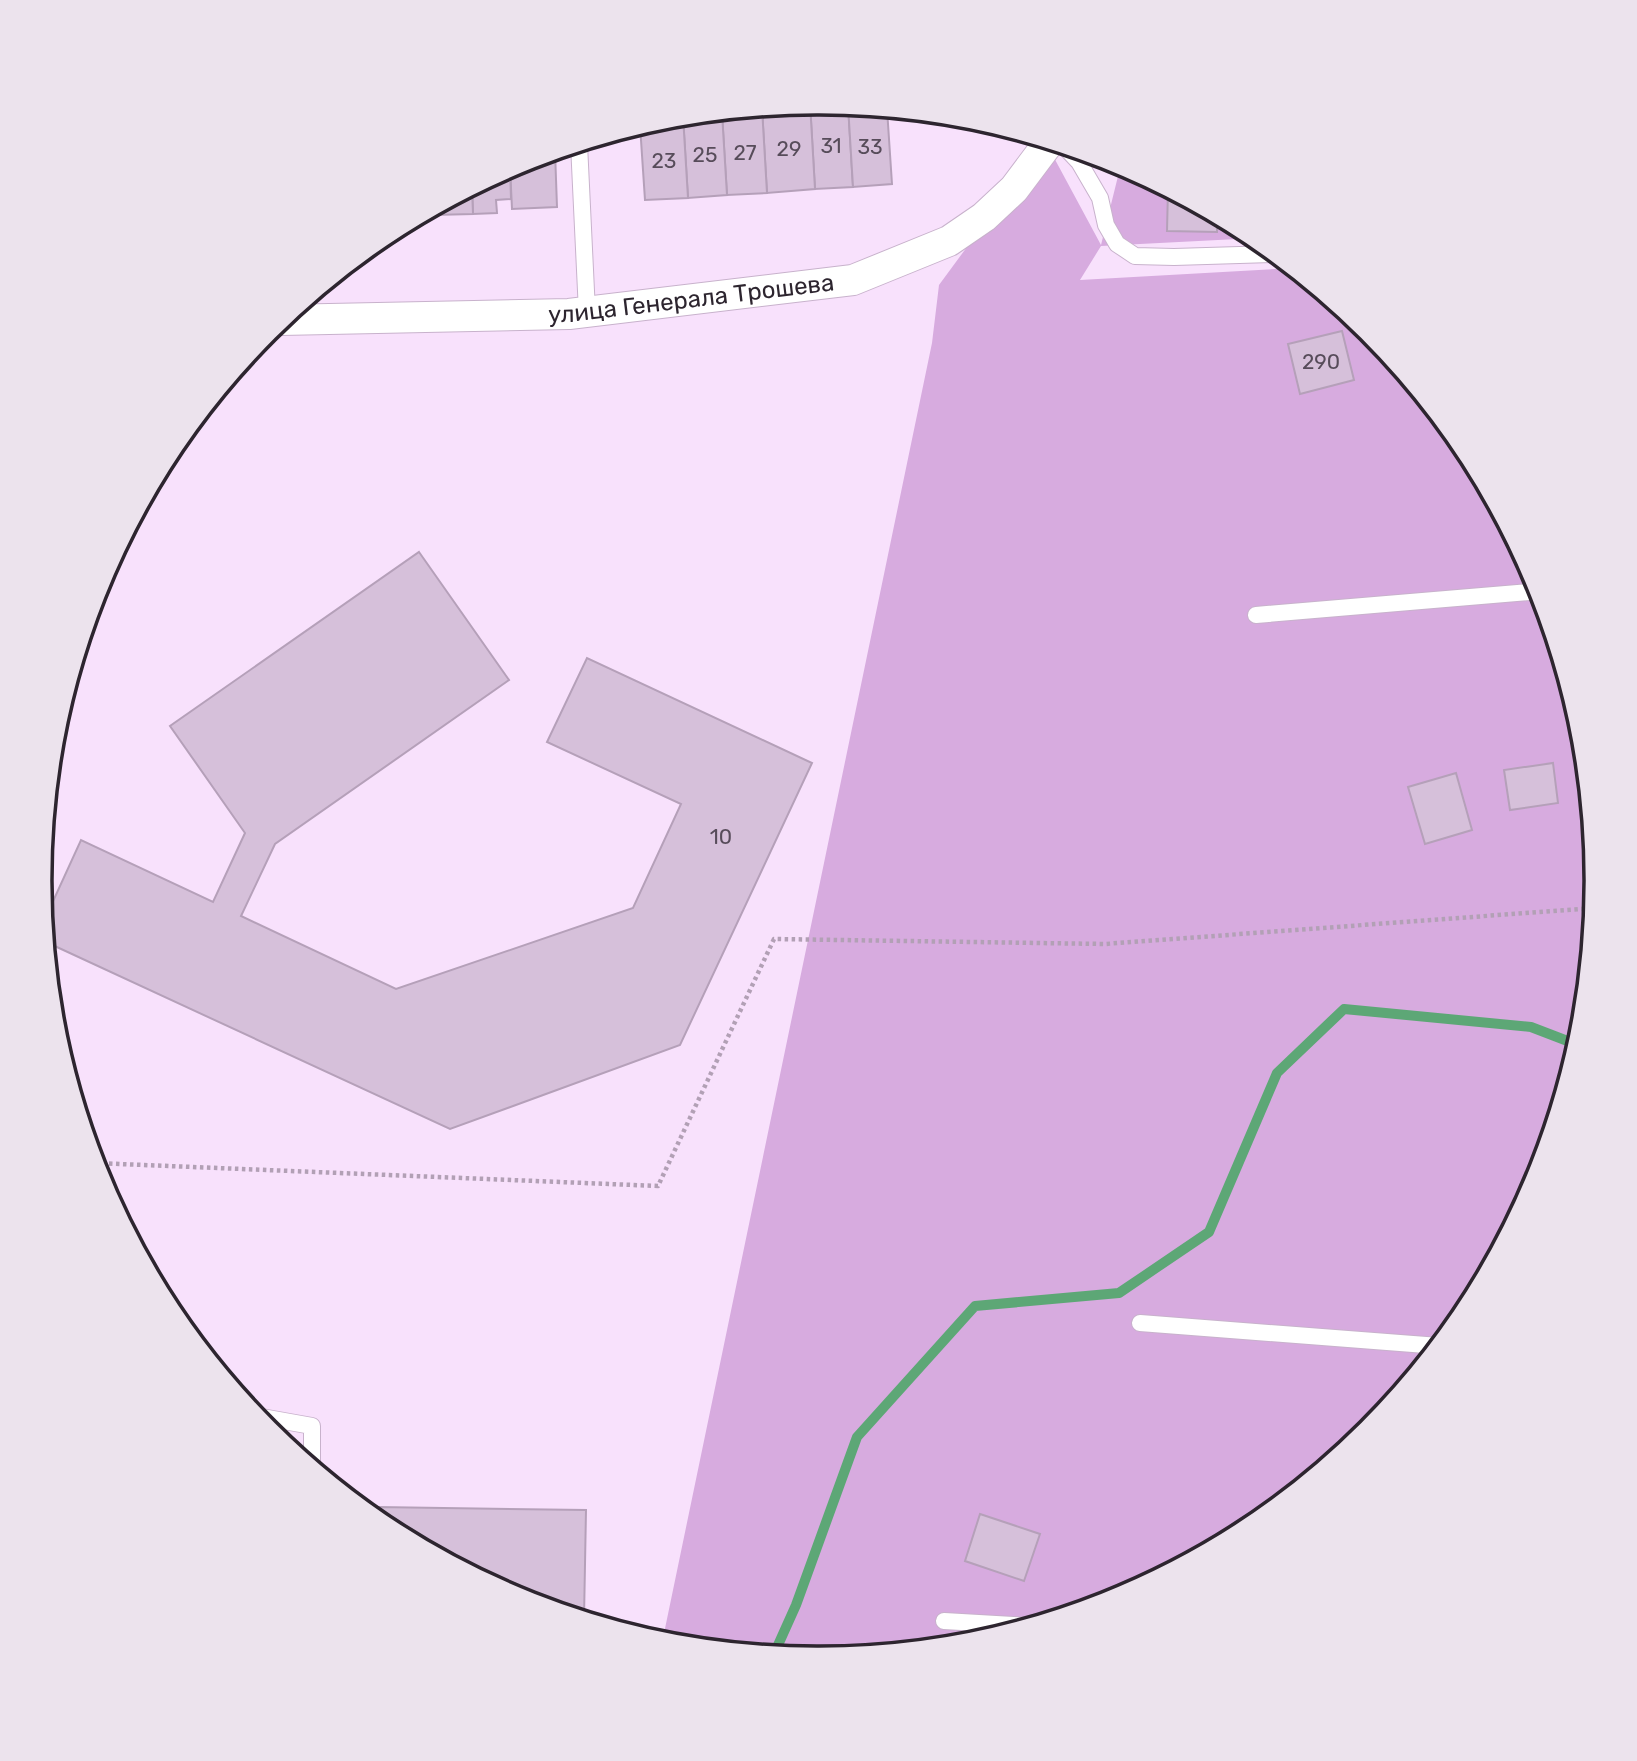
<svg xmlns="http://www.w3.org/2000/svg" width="1637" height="1761" font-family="Rubik,sans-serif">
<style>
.green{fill:#d7abdf}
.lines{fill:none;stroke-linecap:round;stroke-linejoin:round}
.stream{stroke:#5da776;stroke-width:10}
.building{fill:#d6c0da;stroke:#b5a0b9;stroke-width:2}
.lane-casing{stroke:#c8b2cc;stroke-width:18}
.street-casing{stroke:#c8b2cc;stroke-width:32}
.path{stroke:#b2a0b5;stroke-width:4.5;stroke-dasharray:3.5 3.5;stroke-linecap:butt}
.lane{stroke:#fff;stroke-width:16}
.street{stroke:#fff;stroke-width:30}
.labels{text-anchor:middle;stroke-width:5;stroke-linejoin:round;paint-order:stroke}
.number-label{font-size:21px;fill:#574c5a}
.street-label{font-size:24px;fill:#2d252f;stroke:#fdf3fe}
.rim{fill:none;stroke:#2d252f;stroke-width:3.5}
</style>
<rect width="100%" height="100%" fill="#f8e1fc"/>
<path class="green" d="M1045,141l56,104 20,-81 136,74 -156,8 -21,34 213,-12 76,62 97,118 72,135 44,146 15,152 -15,152 -45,146 -72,134 -96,118 -118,97 -135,72 -146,44 -152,15 -152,-15 -4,-1 270,-1300 7,-58z"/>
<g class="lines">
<path class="stream" d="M774,1654l22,-49 61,-168 118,-131 144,-13 90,-61 68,-159 67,-64 187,18 47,18"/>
</g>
<g class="building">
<path d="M819,102l29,3 5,82 -38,2 -5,-86z"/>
<path d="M810,103l5,86 -48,4 -5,-85z"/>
<path d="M848,105l39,4 5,75 -39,3z"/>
<path d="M762,108l5,85 -40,2 -5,-82z"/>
<path d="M722,113l5,82 -39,3 -5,-82z"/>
<path d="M683,116l5,82 -43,2 -5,-75 27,-8z"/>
<path d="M555,151l2,56 -45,2 -2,-42 11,-6z"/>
<path d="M510,167l1,32 -15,1 1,13 -24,1 -1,-26z"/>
<path d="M472,188l1,26 -40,1v-7z"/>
<path d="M1168,189l49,26v17l-50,-1z"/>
<path d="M1342,331l12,49 -54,14 -12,-50z"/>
<path d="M419,552l90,128 -234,164 -34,72 155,73 237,-81 48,-104 -134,-62 40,-84 225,105 -132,282 -230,84 -404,-187 -2,-21 37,-81 132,62 32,-69 -75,-107z"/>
<path d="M1553,763l5,40 -48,7 -6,-40z"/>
<path d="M1456,773l16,57 -47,14 -17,-57z"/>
<path d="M377,1507l209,3 -2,109 -64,-20 -8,-4v-7h-13l-113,-61 -9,-7z"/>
<path d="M980,1514l60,20 -16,47 -59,-20z"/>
</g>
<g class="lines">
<defs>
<g id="lane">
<path d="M579,144l8,168"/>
<path d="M1063,145l16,17 21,36 6,27 11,19 18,12 39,1 102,-3"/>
<path d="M1256,615l284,-24"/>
<path d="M1140,1323l299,23"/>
<path d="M256,1416l56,10v41"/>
<path d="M944,1621l85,5"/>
</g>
<g id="street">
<path id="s1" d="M281,320l288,-6 284,-34 96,-39 35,-24 30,-28 36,-48"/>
</g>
</defs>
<use href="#lane" class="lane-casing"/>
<use href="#street" class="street-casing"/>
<path class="path" d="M95,1163l563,23 116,-247 331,5 489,-36"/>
<use href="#lane" class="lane"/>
<use href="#street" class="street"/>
</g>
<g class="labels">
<g class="number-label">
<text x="831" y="153">31</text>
<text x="870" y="154">33</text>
<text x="789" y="156">29</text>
<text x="745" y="160">27</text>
<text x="705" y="162">25</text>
<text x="664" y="168">23</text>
<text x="1321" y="369">290</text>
<text x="721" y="844">10</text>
</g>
<g class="street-label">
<text dy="8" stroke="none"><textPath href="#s1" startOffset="411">улица Генерала Трошева</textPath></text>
</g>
</g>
<path d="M0 0H1637V1761H0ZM817 115H819A765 765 0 0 1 1584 880V881A765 765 0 0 1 819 1646H817A765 765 0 0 1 52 881V880A765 765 0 0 1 817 115Z" fill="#ece3ed" fill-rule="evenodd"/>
<path class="rim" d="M817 115H819A765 765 0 0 1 1584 880V881A765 765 0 0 1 819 1646H817A765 765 0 0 1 52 881V880A765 765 0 0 1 817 115Z"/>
</svg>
